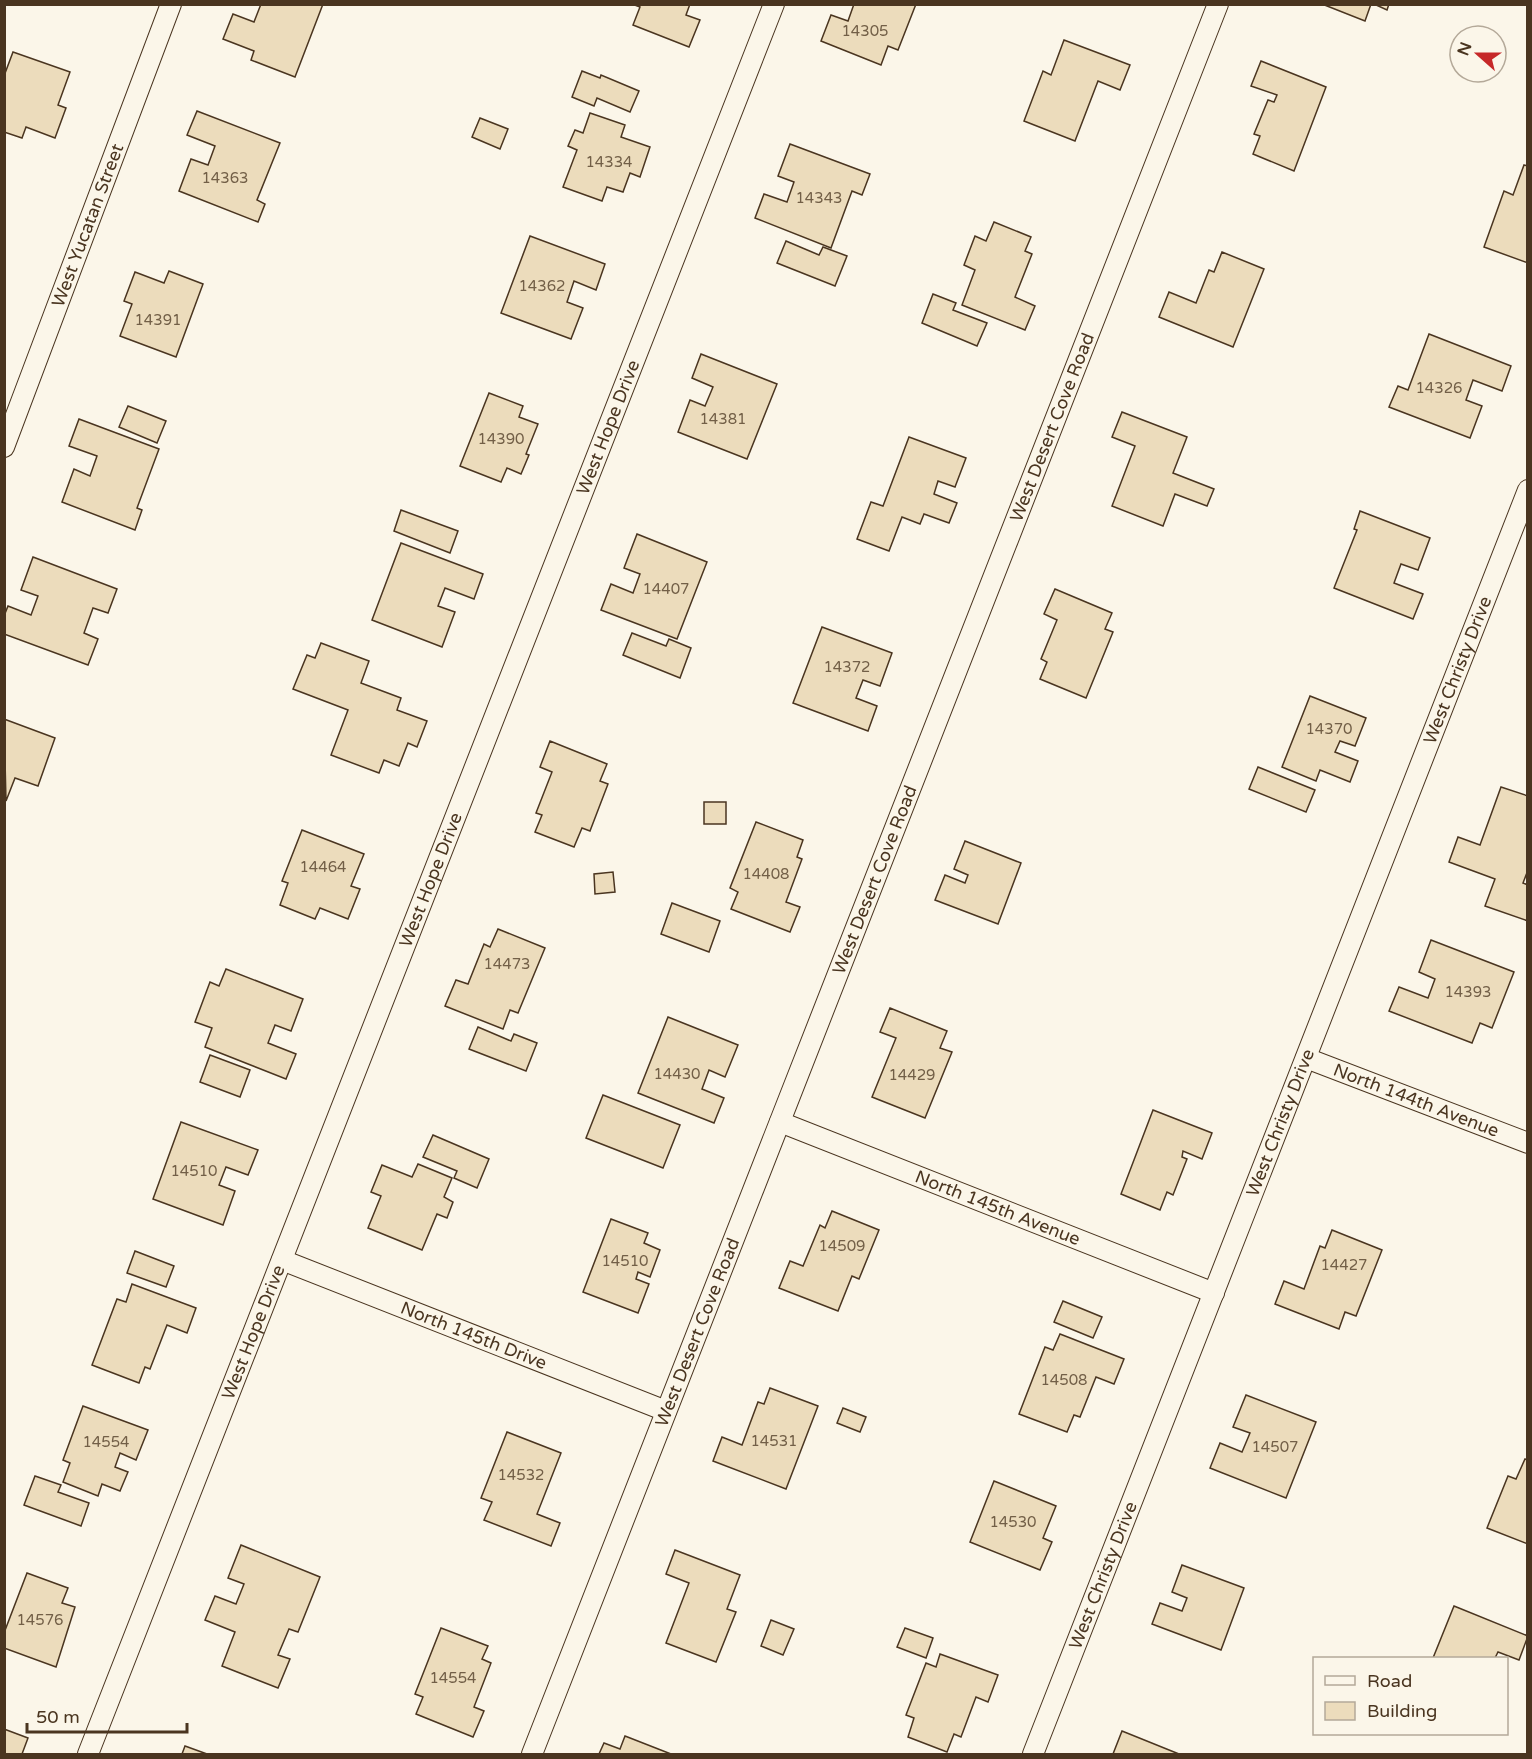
<svg xmlns="http://www.w3.org/2000/svg" width="1532" height="1759" font-family="'Varela Round',sans-serif">
<style>
.building{fill:#ecdcbc;stroke:#4a3520;stroke-width:1.5}
.lines{fill:none;stroke-linecap:round;stroke-linejoin:round}
.minor-casing{stroke:#4a3520;stroke-width:22}
.minor{stroke:#fbf6e9;stroke-width:20}
.labels{text-anchor:middle;stroke-width:4.5;stroke-linejoin:round;paint-order:stroke}
.number-label{font-size:15px;fill:#725f47}
.street-label{font-size:18px;fill:#4a3520;stroke:#fbf6e9}
</style>
<rect width="100%" height="100%" fill="#fbf6e9"/>
<g class="building">
<path d="M261,4h62l-28,73 -44,-17 3,-9 -31,-12 10,-25 21,8z"/>
<path d="M632,4h58l-4,11 14,5 -11,27 -56,-22 7,-18z"/>
<path d="M854,4h62l-18,46 -10,-4 -7,19 -60,-24 10,-26 17,6z"/>
<path d="M1322,4h49l-6,17z"/>
<path d="M1374,4h15l-2,6z"/>
<path d="M1064,40l66,25 -10,25 -22,-9 -23,60 -51,-20 19,-50 8,4z"/>
<path d="M13,52l57,20 -12,33 8,3 -11,30 -29,-11 -4,11 -18,-6v-56z"/>
<path d="M1261,61l65,26 -32,84 -41,-17 7,-18 -6,-2 14,-34 6,2 3,-7 -26,-9z"/>
<path d="M582,71l18,7 1,-3 38,16 -9,21 -33,-14 -3,8 -22,-9z"/>
<path d="M197,111l83,32 -23,57 8,4 -7,18 -79,-31 12,-32 17,6 7,-19 -28,-11z"/>
<path d="M590,113l35,12 -4,12 29,10 -10,30 -10,-4 -7,19 -16,-5 -5,14 -39,-14 14,-37 -9,-4 7,-16 8,3z"/>
<path d="M480,118l28,11 -8,20 -28,-12z"/>
<path d="M790,144l80,30 -8,21 -10,-4 -21,57 -76,-30 9,-24 23,8 7,-20 -16,-6z"/>
<path d="M1524,165l4,1v97l-44,-16 20,-56 9,4z"/>
<path d="M994,222l37,15 -6,14 7,3 -17,43 20,9 -10,24 -63,-25 13,-35 -11,-5 11,-29 11,5z"/>
<path d="M530,236l75,28 -9,26 -22,-9 -7,21 16,6 -12,31 -70,-26z"/>
<path d="M786,241l33,14 4,-8 24,9 -12,30 -58,-23z"/>
<path d="M1222,252l42,17 -31,78 -74,-30 10,-25 27,11 13,-33 5,2z"/>
<path d="M169,271l34,13 -27,73 -56,-21 12,-32 -8,-3 11,-29 29,11z"/>
<path d="M933,294l23,9 -3,7 34,13 -10,23 -55,-23z"/>
<path d="M1429,334l82,32 -9,25 -29,-11 -7,20 16,6 -12,32 -81,-31 9,-21 10,4z"/>
<path d="M701,354l76,30 -30,75 -69,-27 12,-32 15,6 8,-19 -21,-9z"/>
<path d="M489,393l34,13 -4,11 19,7 -12,30 3,1 -8,19 -14,-6 -6,14 -41,-16z"/>
<path d="M128,406l38,15 -9,22 -38,-16z"/>
<path d="M1122,412l65,25 -14,36 41,16 -7,17 -32,-12 -12,32 -51,-20 23,-60 -23,-9z"/>
<path d="M79,419l80,30 -22,59 5,2 -7,20 -73,-28 12,-33 16,7 7,-20 -28,-10z"/>
<path d="M909,437l57,21 -11,29 -17,-6 -4,13 23,9 -8,20 -25,-9 -4,10 -18,-7 -13,34 -32,-12 14,-37 12,4z"/>
<path d="M401,510l57,21 -8,22 -56,-22z"/>
<path d="M1360,511l70,27 -12,32 -17,-6 -7,19 29,11 -10,25 -79,-31 23,-58 -3,-1z"/>
<path d="M637,534l70,28 -30,77 -76,-29 10,-26 22,9 7,-19 -16,-6z"/>
<path d="M401,543l82,31 -9,25 -29,-11 -7,18 17,6 -13,35 -70,-27z"/>
<path d="M33,557l84,32 -9,24 -15,-5 -9,25 14,6 -10,26 -84,-31v-18l4,-10 23,9 7,-19 -17,-6z"/>
<path d="M1055,589l57,24 -7,16 8,3 -27,66 -46,-19 7,-17 -6,-3 16,-39 -13,-6z"/>
<path d="M822,627l70,26 -12,33 -17,-6 -7,18 21,8 -9,25 -75,-28z"/>
<path d="M632,633l34,13 3,-7 22,9 -11,30 -57,-23z"/>
<path d="M321,643l48,18 -8,22 40,15 -4,12 30,11 -10,26 -9,-4 -9,23 -15,-6 -5,13 -48,-18 17,-45 -55,-21 14,-34 8,3z"/>
<path d="M1310,696l56,22 -11,28 -15,-5 -5,11 23,9 -8,21 -30,-12 -4,11 -34,-14z"/>
<path d="M4,719l51,19 -17,48 -23,-8 -9,23z"/>
<path d="M550,741l57,23 -7,17 8,3 -18,47 -8,-3 -8,19 -39,-15 7,-17 -6,-2 16,-41 -12,-5z"/>
<path d="M1258,767l57,23 -9,22 -57,-23z"/>
<path d="M1501,787l27,9v74l-5,13 5,2v36l-43,-15 10,-27 -46,-17 9,-25 22,8z"/>
<rect x="704" y="802" width="22" height="22"/>
<path d="M756,822l47,18 -6,17 5,2 -16,43 14,5 -10,25 -59,-23 7,-17 -8,-4z"/>
<path d="M302,830l62,24 -13,32 9,3 -12,30 -28,-11 -5,11 -35,-14 8,-22 -6,-2z"/>
<path d="M965,841l56,22 -23,61 -63,-24 10,-25 20,8 3,-8 -14,-6z"/>
<path d="M613,872l2,20 -20,2 -1,-20z"/>
<path d="M672,903l48,18 -11,31 -48,-18z"/>
<path d="M498,929l47,19 -27,65 -8,-3 -7,19 -58,-23 11,-26 12,4 16,-40 6,3z"/>
<path d="M1431,940l83,32 -22,56 -12,-5 -8,20 -83,-32 10,-24 29,11 7,-19 -16,-7z"/>
<path d="M226,969l77,30 -12,32 -16,-6 -7,18 28,11 -10,25 -81,-32 7,-19 -17,-6 15,-40 9,4z"/>
<path d="M890,1008l57,23 -7,17 12,4 -27,66 -53,-21 24,-59 -16,-6z"/>
<path d="M668,1017l70,28 -13,32 -16,-7 -7,19 22,9 -10,25 -76,-30z"/>
<path d="M478,1027l33,14 3,-7 23,9 -11,28 -57,-22z"/>
<path d="M210,1055l40,15 -10,27 -40,-15z"/>
<path d="M603,1095l77,30 -17,43 -77,-30z"/>
<path d="M1153,1110l59,23 -10,26 -19,-8 -1,6 5,2 -14,36 -6,-3 -7,18 -39,-16z"/>
<path d="M181,1122l77,28 -10,25 -22,-8 -7,18 16,6 -12,34 -70,-26z"/>
<path d="M433,1135l56,24 -12,29 -23,-10 3,-7 -34,-14z"/>
<path d="M418,1164l34,14 -8,19 9,5 -6,16 -10,-4 -15,36 -54,-22 13,-32 -10,-4 11,-27 30,12z"/>
<path d="M832,1211l47,19 -20,49 -7,-3 -14,35 -59,-23 11,-27 13,5 17,-41 5,3z"/>
<path d="M611,1219l37,14 -4,10 16,7 -10,27 -12,-5 -2,7 13,5 -11,29 -55,-21z"/>
<path d="M1332,1230l50,20 -26,66 -11,-4 -6,17 -64,-25 9,-23 20,8 16,-43 5,2z"/>
<path d="M135,1251l39,15 -8,21 -39,-14z"/>
<path d="M132,1284l64,24 -9,25 -20,-8 -17,44 -5,-2 -6,16 -47,-18 25,-66 9,3z"/>
<path d="M1063,1301l39,16 -9,21 -39,-16z"/>
<path d="M1060,1334l64,25 -10,25 -18,-7 -16,40 -6,-2 -7,17 -48,-18 26,-67 8,3z"/>
<path d="M770,1388l48,18 -32,83 -73,-28 9,-24 20,8 16,-43 6,2z"/>
<path d="M1246,1395l70,27 -30,76 -76,-30 10,-25 22,9 8,-19 -17,-6z"/>
<path d="M83,1406l65,24 -12,30 -16,-7 -5,14 13,5 -8,19 -18,-7 -4,12 -35,-14 7,-19 -7,-3z"/>
<path d="M843,1408l23,9 -6,15 -23,-9z"/>
<path d="M507,1432l54,21 -24,61 23,9 -9,23 -67,-26 8,-18 -11,-4z"/>
<path d="M1525,1459l3,1v84l-41,-16 21,-52 8,3z"/>
<path d="M35,1476l26,9 -3,7 31,11 -8,23 -57,-21z"/>
<path d="M994,1481l62,25 -13,32 9,4 -12,28 -70,-28z"/>
<path d="M241,1545l79,32 -22,55 -9,-3 -11,26 12,4 -12,29 -56,-22 13,-34 -30,-12 10,-24 21,8 8,-20 -16,-6z"/>
<path d="M675,1550l65,25 -13,34 9,3 -20,50 -50,-19 23,-60 -23,-9z"/>
<path d="M1182,1565l62,23 -23,62 -69,-26 8,-21 22,8 5,-13 -15,-6z"/>
<path d="M27,1573l41,15 -6,15 13,4 -19,60 -52,-19v-15z"/>
<path d="M1454,1606l74,30 -9,24 -21,-8 -3,6h-62z"/>
<path d="M771,1620l23,9 -11,26 -22,-9z"/>
<path d="M441,1628l47,18 -6,13 9,4 -17,44 10,4 -11,26 -57,-23 7,-17 -8,-3z"/>
<path d="M905,1628l28,10 -7,20 -29,-11z"/>
<path d="M940,1654l58,21 -10,27 -12,-5 -15,40 -7,-3 -7,18 -39,-15 6,-19 -8,-3 20,-52 10,4z"/>
<path d="M4,1729l24,9 -6,16h-18z"/>
<path d="M1122,1731l57,23h-66z"/>
<path d="M625,1736l46,18h-72l5,-11 16,6z"/>
<path d="M185,1746l22,8h-25z"/>
</g>
<g class="lines">
<defs>
<g id="minor">
<path id="s1" d="M4,447l167,-443"/>
<path id="s2" d="M1306,1058l222,85"/>
<path id="s3" d="M780,1122l434,171"/>
<path id="s4" d="M282,1260l384,151"/>
<path id="s5" d="M88,1754l686,-1750"/>
<path id="s6" d="M532,1754l686,-1750"/>
<path id="s7" d="M1033,1754l495,-1264"/>
</g>
</defs>
<use href="#minor" class="minor-casing"/>
<use href="#minor" class="minor"/>
</g>
<g class="labels">
<g class="number-label">
<text x="865" y="36">14305</text>
<text x="609" y="167">14334</text>
<text x="225" y="183">14363</text>
<text x="819" y="203">14343</text>
<text x="542" y="291">14362</text>
<text x="158" y="325">14391</text>
<text x="1439" y="393">14326</text>
<text x="723" y="424">14381</text>
<text x="501" y="444">14390</text>
<text x="666" y="594">14407</text>
<text x="847" y="672">14372</text>
<text x="1329" y="734">14370</text>
<text x="323" y="872">14464</text>
<text x="766" y="879">14408</text>
<text x="507" y="969">14473</text>
<text x="1468" y="997">14393</text>
<text x="677" y="1079">14430</text>
<text x="912" y="1080">14429</text>
<text x="194" y="1176">14510</text>
<text x="842" y="1251">14509</text>
<text x="625" y="1266">14510</text>
<text x="1344" y="1270">14427</text>
<text x="1064" y="1385">14508</text>
<text x="774" y="1446">14531</text>
<text x="106" y="1447">14554</text>
<text x="1275" y="1452">14507</text>
<text x="521" y="1480">14532</text>
<text x="1013" y="1527">14530</text>
<text x="40" y="1625">14576</text>
<text x="453" y="1683">14554</text>
</g>
<g class="street-label">
<text dy="6" stroke="none"><textPath href="#s1" startOffset="237">West Yucatan Street</textPath></text>
<text dy="6" stroke="none"><textPath href="#s5" startOffset="1425">West Hope Drive</textPath></text>
<text dy="6" stroke="none"><textPath href="#s6" startOffset="1425">West Desert Cove Road</textPath></text>
<text dy="6" stroke="none"><textPath href="#s7" startOffset="1164">West Christy Drive</textPath></text>
<text dy="6" stroke="none"><textPath href="#s5" startOffset="939">West Hope Drive</textPath></text>
<text dy="6" stroke="none"><textPath href="#s6" startOffset="939">West Desert Cove Road</textPath></text>
<text dy="6" stroke="none"><textPath href="#s2" startOffset="118">North 144th Avenue</textPath></text>
<text dy="6" stroke="none"><textPath href="#s7" startOffset="678">West Christy Drive</textPath></text>
<text dy="6" stroke="none"><textPath href="#s3" startOffset="234">North 145th Avenue</textPath></text>
<text dy="6" stroke="none"><textPath href="#s5" startOffset="453">West Hope Drive</textPath></text>
<text dy="6" stroke="none"><textPath href="#s6" startOffset="453">West Desert Cove Road</textPath></text>
<text dy="6" stroke="none"><textPath href="#s4" startOffset="206">North 145th Drive</textPath></text>
<text dy="6" stroke="none"><textPath href="#s7" startOffset="192">West Christy Drive</textPath></text>
</g>
</g>
<rect width="1532" height="1759" fill="none" stroke="#4a3520" stroke-width="12"/>
<rect x="1313" y="1657" width="195" height="78" fill="#fbf6e9" stroke="#b4a999" stroke-width="1.5"/>
<rect x="1325" y="1676" width="30" height="9" fill="#fbf6e9" stroke="#b4a999" stroke-width="1.5"/>
<text x="1367" y="1687" font-size="18" fill="#4a3520">Road</text>
<rect x="1325" y="1702" width="30" height="18" fill="#ecdcbc" stroke="#b4a999" stroke-width="1.5"/>
<text x="1367" y="1717" font-size="18" fill="#4a3520">Building</text>
<g transform="translate(1478 54) rotate(291)"><circle r="28" fill="#fbf6e9" stroke="#b4a999" stroke-width="1.5"/>
<path d="M0-4.5L10 22L0 15L-10 22Z" fill="#c62828"/>
<text y="-9" font-size="16" font-weight="bold" text-anchor="middle" fill="#4a3520">N</text>
</g>
<path d="M27 1723v9h160v-9" fill="none" stroke="#4a3520" stroke-width="3"/>
<text x="36" y="1723" font-size="18" fill="#4a3520" stroke="#fbf6e9" stroke-width="4.5" paint-order="stroke">50 m</text>
</svg>
